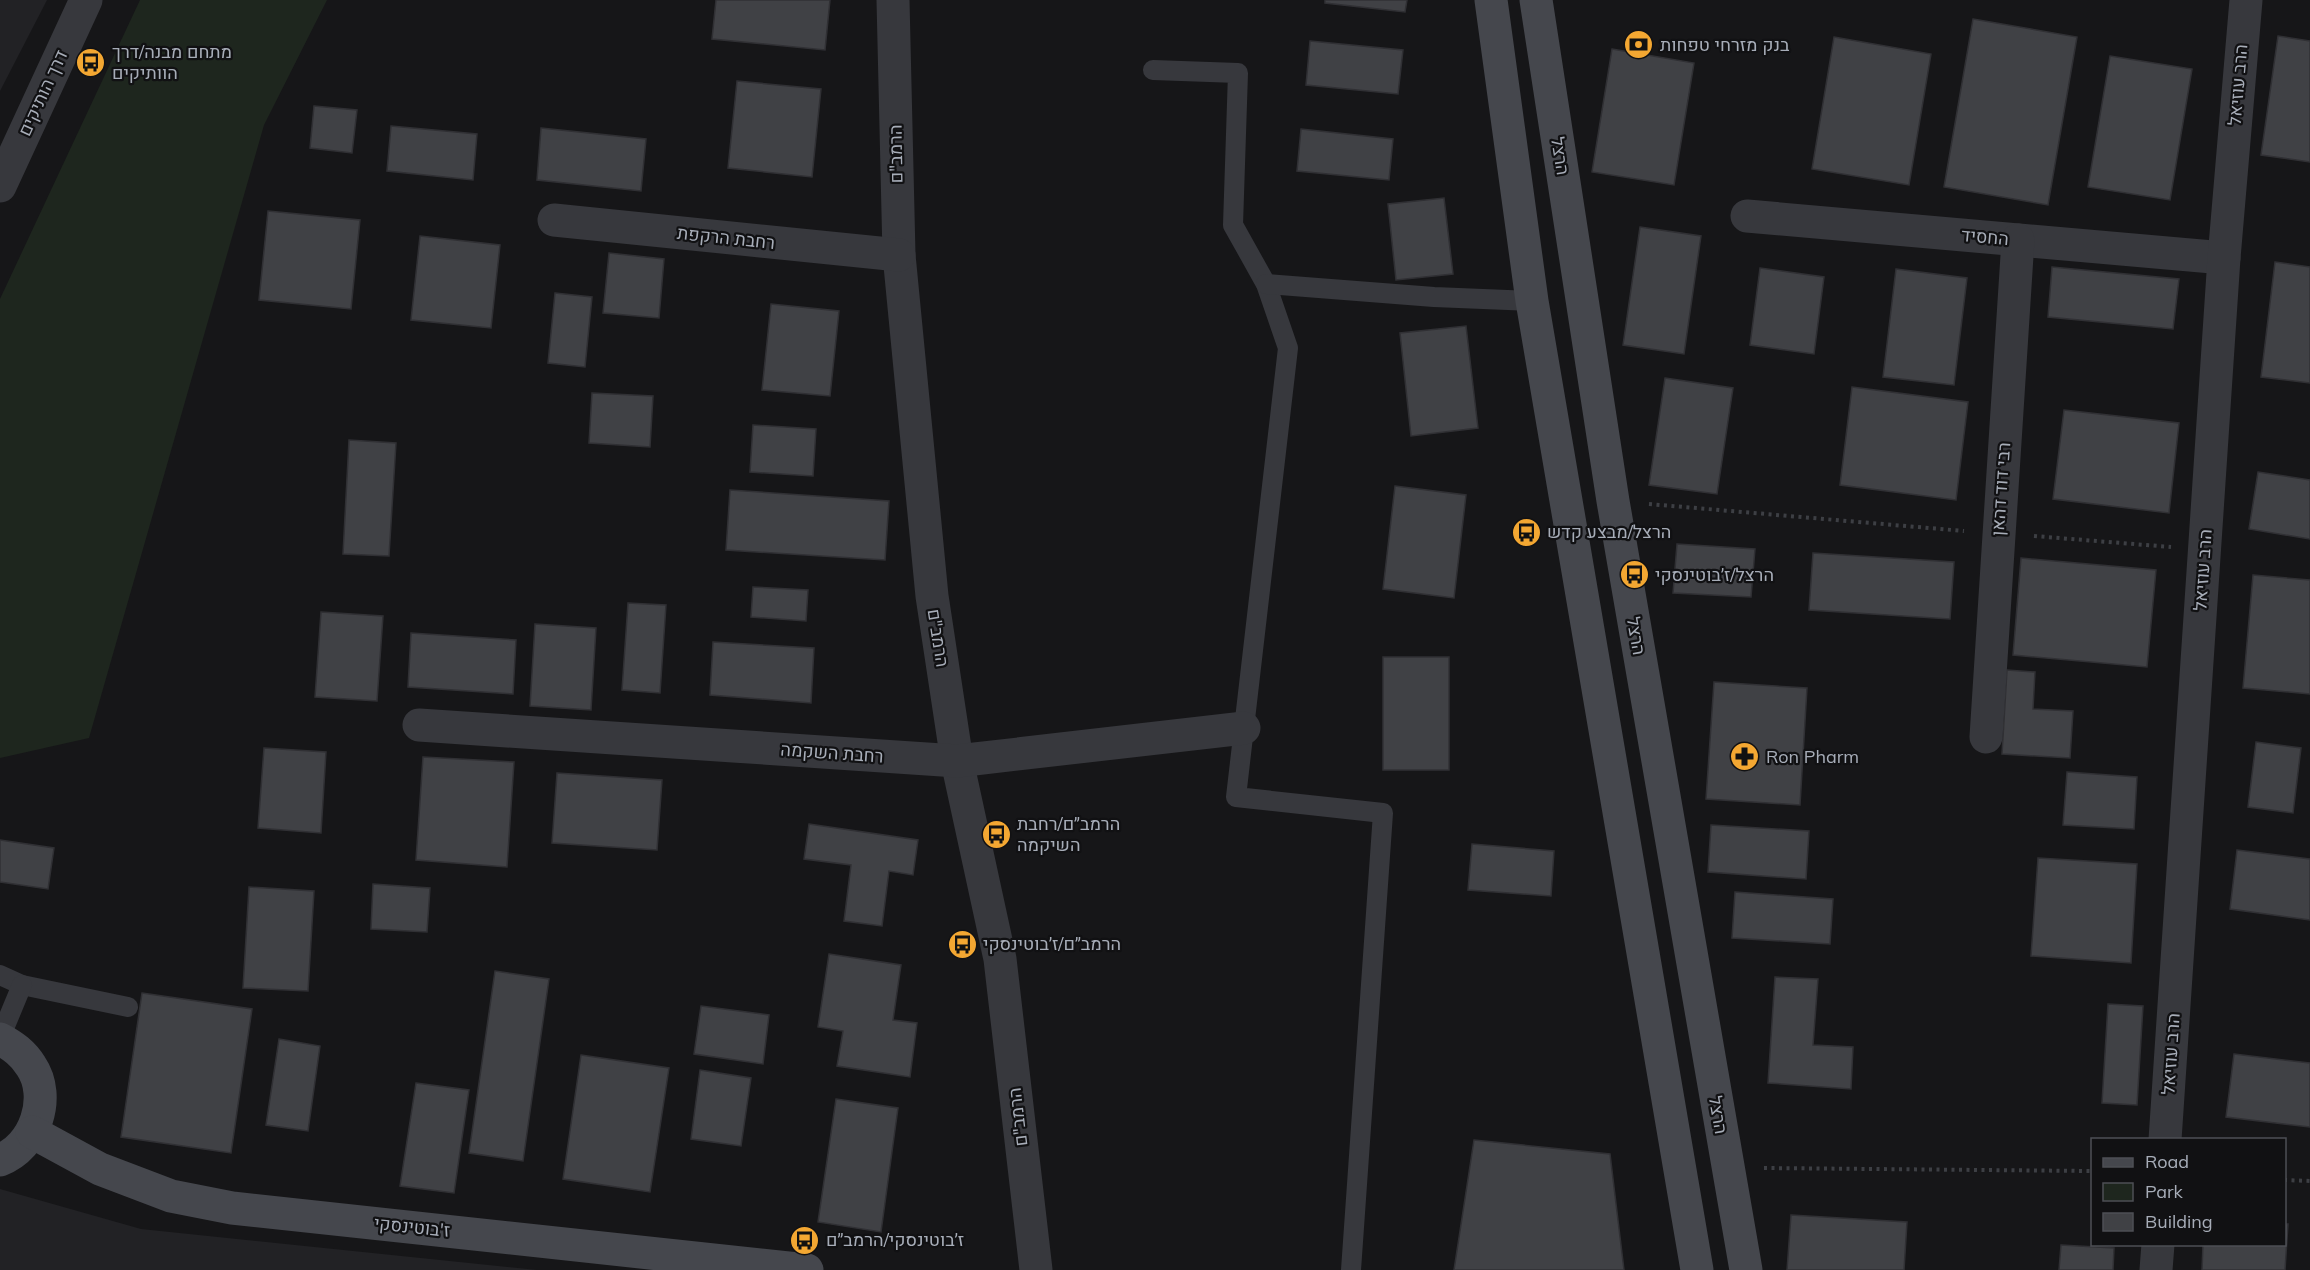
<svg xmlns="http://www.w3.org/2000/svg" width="2310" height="1270" font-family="Mulish,Heebo,sans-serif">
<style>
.built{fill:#222225}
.green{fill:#1e261e}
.building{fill:#404145;stroke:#303034;stroke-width:1.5}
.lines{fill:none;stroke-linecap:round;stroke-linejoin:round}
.path{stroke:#3d3f44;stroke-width:4;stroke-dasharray:3 4.5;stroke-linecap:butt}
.lane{stroke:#37383d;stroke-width:20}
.street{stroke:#37383d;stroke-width:33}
.secondary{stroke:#45474d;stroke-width:33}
.labels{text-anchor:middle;stroke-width:4.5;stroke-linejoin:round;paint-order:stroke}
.poi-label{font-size:18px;fill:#a7adb8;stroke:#111113;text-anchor:start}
.street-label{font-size:18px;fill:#a7adb8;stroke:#111113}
</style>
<rect width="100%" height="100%" fill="#161618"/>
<g class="built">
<path d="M0,0h47l-47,91z"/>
<path d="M0,1189l141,40 396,41h-537z"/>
</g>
<path class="green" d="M140,0h187l-63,125 -175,613 -89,20v-459z"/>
<g class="building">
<path d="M716,0h114l-5,50 -113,-11z"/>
<path d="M1325,0h82l-2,12 -80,-9z"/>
<path d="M1973,19l104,18 -29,168 -104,-18z"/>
<path d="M2278,36l32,5v121l-49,-7z"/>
<path d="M1834,37l97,17 -22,131 -97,-16z"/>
<path d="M1310,41l93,9 -5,44 -92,-9z"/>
<path d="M1612,49l82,14 -20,122 -82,-13z"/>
<path d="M2110,56l82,13 -22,131 -82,-13z"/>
<path d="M737,81l84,8 -9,88 -84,-9z"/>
<path d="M314,106l43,4 -5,43 -42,-5z"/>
<path d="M391,126l86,8 -4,46 -86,-9z"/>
<path d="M541,128l105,11 -5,52 -104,-11z"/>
<path d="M1301,129l92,10 -4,41 -92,-9z"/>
<path d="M1444,198l9,76 -57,6 -8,-76z"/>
<path d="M268,211l92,9 -9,89 -92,-9z"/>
<path d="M1640,227l61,9 -17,118 -61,-9z"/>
<path d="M420,236l80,9 -9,83 -80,-8z"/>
<path d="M609,253l55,6 -5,59 -56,-5z"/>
<path d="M2275,262l35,5v116l-49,-6z"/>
<path d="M2052,267l127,12 -6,50 -125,-12z"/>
<path d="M1760,268l64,9 -10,77 -64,-9z"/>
<path d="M1896,269l71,9 -13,107 -71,-8z"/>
<path d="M555,293l37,4 -7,70 -37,-4z"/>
<path d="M771,304l68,7 -9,85 -68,-6z"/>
<path d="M1466,326l12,102 -67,8 -11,-103z"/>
<path d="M1665,378l68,10 -16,106 -68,-9z"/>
<path d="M1852,387l116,15 -12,98 -116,-15z"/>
<path d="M592,393l61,3 -3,51 -61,-4z"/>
<path d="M2064,410l115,13 -10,90 -116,-14z"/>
<path d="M753,425l63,4 -3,47 -63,-4z"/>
<path d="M349,440l47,3 -7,113 -46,-2z"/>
<path d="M2258,472l52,8v59l-61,-10z"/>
<path d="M1395,486l71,9 -12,103 -71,-9z"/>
<path d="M730,490l159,11 -4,59 -159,-10z"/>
<path d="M1677,544l78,5 -4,48 -78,-4z"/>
<path d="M1813,553l141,9 -4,57 -141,-9z"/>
<path d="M2021,558l135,12 -9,97 -134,-12z"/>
<path d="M2253,575l57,5v114l-67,-6z"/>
<path d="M753,587l55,3 -2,31 -55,-4z"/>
<path d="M628,603l38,2 -6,88 -38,-3z"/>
<path d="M321,612l62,4 -6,85 -62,-4z"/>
<path d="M535,624l61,4 -5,82 -61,-4z"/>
<path d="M411,633l105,7 -3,54 -105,-7z"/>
<path d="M713,642l101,6 -3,55 -101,-8z"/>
<rect x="1383" y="657" width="66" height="113"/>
<path d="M2007,670l28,2 -2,37 40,2 -3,47 -68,-4z"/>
<path d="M1714,682l93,6 -7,117 -94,-6z"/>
<path d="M2256,742l45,6 -8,65 -45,-6z"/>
<path d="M264,748l62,4 -5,81 -63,-5z"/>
<path d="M423,757l91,5 -7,105 -91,-7z"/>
<path d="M2067,772l70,5 -3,52 -71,-4z"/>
<path d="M557,773l105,7 -5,70 -105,-7z"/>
<path d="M809,824l109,16 -5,35 -24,-4 -7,55 -38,-5 7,-56 -47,-6z"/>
<path d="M1711,825l98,6 -3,48 -98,-7z"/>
<path d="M0,840l54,8 -6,41 -48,-7z"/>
<path d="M1472,844l82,7 -3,45 -83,-6z"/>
<path d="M2237,850l73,9v61l-80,-11z"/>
<path d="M2038,858l99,6 -6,99 -100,-7z"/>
<path d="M373,884l57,4 -3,44 -56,-3z"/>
<path d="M249,887l65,4 -6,100 -65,-3z"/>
<path d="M1735,892l98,7 -3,45 -98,-6z"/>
<path d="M829,954l72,11 -8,55 24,3 -7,54 -73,-11 6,-35 -25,-4z"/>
<path d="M495,971l54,8 -26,182 -54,-8z"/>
<path d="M1775,977l43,2 -5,66 40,2 -2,42 -83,-6z"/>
<path d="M142,993l110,16 -21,144 -110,-16z"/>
<path d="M2108,1004l35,2 -6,99 -35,-2z"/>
<path d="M701,1006l68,9 -6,49 -69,-10z"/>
<path d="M279,1039l41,7 -12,85 -42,-6z"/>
<path d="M2234,1054l76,9v64l-84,-10z"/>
<path d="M581,1055l88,13 -19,124 -87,-13z"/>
<path d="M700,1070l51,8 -10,68 -50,-7z"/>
<path d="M416,1083l53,7 -15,103 -54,-7z"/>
<path d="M836,1099l62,9 -17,124 -63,-10z"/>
<path d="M1474,1140l136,14 14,116h-170z"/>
<path d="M1791,1215l116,7 -3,48h-117z"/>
<path d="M2284,1224h4l-3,46h-83l1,-26h81z"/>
<path d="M2061,1245l53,3 -1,22h-54z"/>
</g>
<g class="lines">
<g class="path">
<path d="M1649,504l315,27"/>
<path d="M2034,536l137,11"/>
<path d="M1764,1168l328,3"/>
<path d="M2284,1180l26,1"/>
</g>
<g class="lane">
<path d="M1153,70l85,3 -5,152 33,59 22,64 -52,449 147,16 -32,457"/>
<path d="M1266,284l168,13 98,4"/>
<path d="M0,975l22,10 106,22"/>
<path d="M0,1038l22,-53"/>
</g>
<g class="street">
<path d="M893,0l6,255 33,341 25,165 43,198 36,311"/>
<path d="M0,186l86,-186"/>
<path d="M1747,216l477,42"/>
<path d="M554,220l345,35"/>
<path d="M419,725l538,36 287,-33"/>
<path d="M1986,737l32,-497"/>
<path d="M2165,1140l59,-882 22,-258"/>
<path d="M2156,1270l2,-26"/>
</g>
<g class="secondary">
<path d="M1491,0l41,301 165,969"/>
<path d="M1536,0l77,501 133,769"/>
<path d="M0,1039c13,7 23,14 31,27 21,31 4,81 -31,94"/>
<path d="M32,1132l68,37 71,27 61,12 575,62"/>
</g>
</g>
<defs>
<symbol id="bank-disc" viewBox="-11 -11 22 22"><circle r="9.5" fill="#f3a732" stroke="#111113"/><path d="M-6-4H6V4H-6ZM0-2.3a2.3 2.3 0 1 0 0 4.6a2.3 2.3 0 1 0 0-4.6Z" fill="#111"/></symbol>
<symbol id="bus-disc" viewBox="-11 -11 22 22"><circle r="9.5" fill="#f3a732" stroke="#111113"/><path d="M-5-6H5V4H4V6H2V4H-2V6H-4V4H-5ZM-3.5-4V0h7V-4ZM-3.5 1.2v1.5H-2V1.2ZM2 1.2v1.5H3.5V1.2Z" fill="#111"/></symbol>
<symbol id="pharmacy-disc" viewBox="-11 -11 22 22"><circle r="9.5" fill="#f3a732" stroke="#111113"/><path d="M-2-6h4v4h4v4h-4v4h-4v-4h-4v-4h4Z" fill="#111"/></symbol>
</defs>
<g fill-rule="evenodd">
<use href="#bank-disc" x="1622" y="28" width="33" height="33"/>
<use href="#bus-disc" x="74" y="46" width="33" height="33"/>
<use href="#bus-disc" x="1510" y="516" width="33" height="33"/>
<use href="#bus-disc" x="1618" y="558" width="33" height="33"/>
<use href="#pharmacy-disc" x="1728" y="740" width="33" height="33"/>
<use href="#bus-disc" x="980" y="818" width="33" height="33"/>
<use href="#bus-disc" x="946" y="928" width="33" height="33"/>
<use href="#bus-disc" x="788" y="1224" width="33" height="33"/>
</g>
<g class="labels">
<g class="poi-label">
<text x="1660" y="51">בנק מזרחי טפחות</text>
<text x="112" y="58">מתחם מבנה/דרך<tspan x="112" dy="21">הוותיקים</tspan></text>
<text x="1547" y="538">הרצל/מבצע קדש</text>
<text x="1655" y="581">הרצל/ז׳בוטינסקי</text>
<text x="1766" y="763">Ron Pharm</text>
<text x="1017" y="830">הרמב״ם/רחבת<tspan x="1017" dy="21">השיקמה</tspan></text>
<text x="983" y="950">הרמב״ם/ז׳בוטינסקי</text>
<text x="826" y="1246">ז׳בוטינסקי/הרמב״ם</text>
</g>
<g class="street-label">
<text transform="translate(2238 85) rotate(-85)" y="6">הרב עוזיאל</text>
<text transform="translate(43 93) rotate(-65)" y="6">דרך הותיקים</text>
<text transform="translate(896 154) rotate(-91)" y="6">הרמב"ם</text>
<text transform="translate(1560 156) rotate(81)" y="6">הרצל</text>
<text transform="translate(1985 237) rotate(5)" y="6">החסיד</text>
<text transform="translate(726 238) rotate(6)" y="6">רחבת הרקפת</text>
<text transform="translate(2001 489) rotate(-86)" y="6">רבי דוד דהאן</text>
<text transform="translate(2203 570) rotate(-86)" y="6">הרב עוזיאל</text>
<text transform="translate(1636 636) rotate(80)" y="6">הרצל</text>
<text transform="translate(938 638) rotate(81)" y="6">הרמב"ם</text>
<text transform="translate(832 753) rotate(4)" y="6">רחבת השקמה</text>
<text transform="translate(2171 1054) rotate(-86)" y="6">הרב עוזיאל</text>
<text transform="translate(1718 1115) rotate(80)" y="6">הרצל</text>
<text transform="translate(1018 1117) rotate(-97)" y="6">הרמב"ם</text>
<text transform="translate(412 1227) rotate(6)" y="6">ז'בוטינסקי</text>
</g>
</g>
<rect x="2091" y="1138" width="195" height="108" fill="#111113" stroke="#4d4f55" stroke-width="1.5"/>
<rect x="2103" y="1158" width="30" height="9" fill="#45474d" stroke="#4d4f55" stroke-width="1.5"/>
<text x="2145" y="1168" font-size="18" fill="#a7adb8">Road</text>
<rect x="2103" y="1183" width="30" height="18" fill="#1e261e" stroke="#4d4f55" stroke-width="1.5"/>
<text x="2145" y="1198" font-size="18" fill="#a7adb8">Park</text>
<rect x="2103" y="1213" width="30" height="18" fill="#404145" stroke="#4d4f55" stroke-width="1.5"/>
<text x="2145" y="1228" font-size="18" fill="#a7adb8">Building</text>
</svg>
